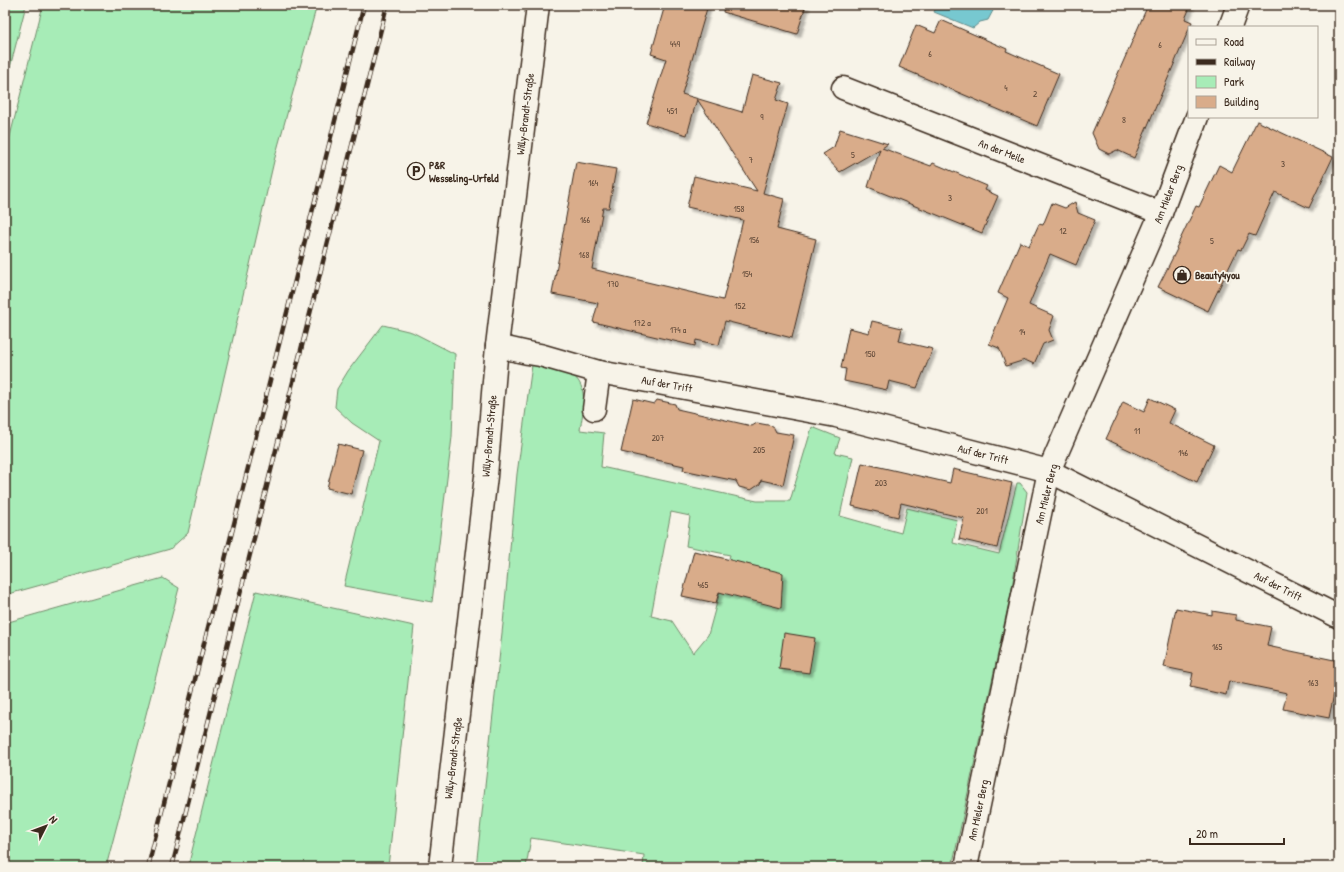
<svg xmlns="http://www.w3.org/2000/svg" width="1344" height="872" font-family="'Patrick Hand',sans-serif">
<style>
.green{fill:#a7ecb7;stroke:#718b6a;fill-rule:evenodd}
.water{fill:#77c8d0;stroke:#5f8989}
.building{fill:#d9ac8a;stroke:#3b2a1e;filter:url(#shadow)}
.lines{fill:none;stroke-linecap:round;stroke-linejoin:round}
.minor-casing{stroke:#3b2a1e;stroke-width:25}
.secondary-casing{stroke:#3b2a1e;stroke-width:25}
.minor{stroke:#f7f3e8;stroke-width:22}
.secondary{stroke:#f7f3e8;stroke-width:22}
.rail-casing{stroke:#3b2a1e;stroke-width:4.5}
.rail{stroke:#f7f3e8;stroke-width:3;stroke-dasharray:9;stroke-linecap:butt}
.labels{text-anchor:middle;stroke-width:3.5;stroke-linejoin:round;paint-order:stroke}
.number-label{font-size:9px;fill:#624a39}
.street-label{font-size:11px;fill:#3b2a1e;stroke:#f7f3e8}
.poi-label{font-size:11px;font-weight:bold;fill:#3b2a1e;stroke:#f7f3e8;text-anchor:start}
</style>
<defs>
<filter id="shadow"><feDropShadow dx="3.5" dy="3.5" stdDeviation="1" flood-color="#0004"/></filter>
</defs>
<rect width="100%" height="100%" fill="#f7f3e8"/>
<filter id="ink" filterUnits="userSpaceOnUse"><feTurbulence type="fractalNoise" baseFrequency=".025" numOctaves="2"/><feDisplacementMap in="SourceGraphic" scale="8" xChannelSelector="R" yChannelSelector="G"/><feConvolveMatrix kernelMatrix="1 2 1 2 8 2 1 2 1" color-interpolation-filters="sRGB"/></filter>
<g filter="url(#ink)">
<g class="green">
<path d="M5,5h21l-21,82z"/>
<path d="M43,5h274l-43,156 -86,372 -18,16 -165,46v-439z"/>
<path d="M383,325l29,7 43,22 -3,83 -20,165 -88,-16 35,-145 -27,-18 -17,-16 2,-18 11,-18z"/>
<path d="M532,365c11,3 24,3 34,7 25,9 17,39 14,58l24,3 -3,34 156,34h33l22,-74 28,11 -5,15 18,4 -13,59 61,17 6,-25 50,12 -4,23 46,11 18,-71h3l7,9 -15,96 -60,279h-309l1,-12 -113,-17 -5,29h-50l27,-243 14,-150zM671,512l19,4 -4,30 44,9 -22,80 -15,18 -21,-32 -21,-5z"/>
<path d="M163,578l16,10 -73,279h-101v-244z"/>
<path d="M256,591l158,35 -26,241h-200z"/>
</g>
<path class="water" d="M937,5h59l-8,15 -8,2 -7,6 -39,-16z"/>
<g class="building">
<path d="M665,5h43l-26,89 60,18 10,-37 30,8 -6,17 12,4 -25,89 21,6 -7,30 39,10 -24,99 -67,-17 -6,24 -23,-5 -1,6 -102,-24 5,-19 -46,-9 24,-132 40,7 -7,39h-6l-11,61 131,31 20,-80 -56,-13 7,-31 63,15 -60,-92 -10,36 -41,-12 20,-64 -15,-5z"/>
<path d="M724,5h82l-9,29 -74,-22z"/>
<path d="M1148,5h43l-6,14 7,3 -58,136 -17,-8 -8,4 -10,-5 -7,-16z"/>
<path d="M941,20l66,29 -1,2 53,23 -22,52 -138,-59 17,-42 19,8z"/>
<path d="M1257,121l76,36 -24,51 -34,-16 -20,44 -6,-2 -8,16 -3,-1 -30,62 -50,-24 19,-38 -1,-1 20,-42 3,1 20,-42 13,7z"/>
<path d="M840,129l48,15 -6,4 49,18 2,-3 54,23 -2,4 13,6 -16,37 -114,-46 12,-38 -40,23 -17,-18 11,-7z"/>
<path d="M1075,202l3,11 17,7 -19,45 -26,-11 -21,51 25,11 -5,14 4,10 -10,4 -9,20 -9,-4 -19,6 -7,-18 -10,-4 19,-46 -10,-5 22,-51 9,4 10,-22 4,1 9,-22 13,5z"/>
<path d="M872,321l30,7 -3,13 34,8 -16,39 -28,-7 -2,9 -43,-9 2,-12 -5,-1 8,-40 20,5z"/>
<path d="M1150,398l25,12 -6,13 45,22 -17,37 -91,-43 17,-37 21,10z"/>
<path d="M633,399l21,5 3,-4 18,4 2,5 75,17 5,-3 16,3 3,6 18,3 -11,50 -22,-5 -1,4 -9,6 -12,-3 -3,-6 -53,-11 1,-4 -63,-14z"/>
<path d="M338,444l24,6 -11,44 -24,-6z"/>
<path d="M862,463l88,20 3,-14 59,14 -15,65 -38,-9 5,-21 -63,-15 -3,14 -46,-11z"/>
<path d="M694,551l89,22 -2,35 -62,-16 -3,11 -34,-7z"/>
<path d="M1176,608l36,7v-4l24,4v5l35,7 -4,19 72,15v9l-10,48 -46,-9 4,-16 -58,-12 -3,14 -36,-8 3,-14 -29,-6z"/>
<path d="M784,633l31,5 -6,35 -30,-4z"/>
</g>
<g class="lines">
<defs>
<g id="minor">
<path d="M1230,27l8,-22"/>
<path d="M843,88l318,125"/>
<path d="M497,346l31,7 12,2 59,17 237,44 213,55 290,146"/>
<path d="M594,409l5,-37"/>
<path d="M966,867l83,-396 112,-258 36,-96"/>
</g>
<path id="secondary" d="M440,867l46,-391 11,-130 41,-341"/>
</defs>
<use href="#minor" class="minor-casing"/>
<use href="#secondary" class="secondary-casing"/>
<use href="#minor" class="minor"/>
<use href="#secondary" class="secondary"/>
<defs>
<g id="rail">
<path d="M148,867l216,-862"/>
<path d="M172,867l215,-862"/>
</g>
</defs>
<use href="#rail" class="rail-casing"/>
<use href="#rail" class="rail"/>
</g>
</g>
<defs>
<symbol id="parking-ring" viewBox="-11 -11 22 22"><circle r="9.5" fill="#f7f3e8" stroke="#3b2a1e" stroke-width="1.5"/><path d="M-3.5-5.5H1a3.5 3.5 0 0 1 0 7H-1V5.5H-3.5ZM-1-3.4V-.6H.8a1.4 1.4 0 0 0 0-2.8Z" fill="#3b2a1e"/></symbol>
<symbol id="shop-ring" viewBox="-11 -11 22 22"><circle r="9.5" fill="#f7f3e8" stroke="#3b2a1e" stroke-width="1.5"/><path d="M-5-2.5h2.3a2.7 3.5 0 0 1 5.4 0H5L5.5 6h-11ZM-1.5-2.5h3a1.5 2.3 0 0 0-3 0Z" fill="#3b2a1e"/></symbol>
</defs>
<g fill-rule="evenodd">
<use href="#parking-ring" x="406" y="161" width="20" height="20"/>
<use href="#shop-ring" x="1172" y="265" width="20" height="20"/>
</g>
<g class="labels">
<g class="number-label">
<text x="675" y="47">449</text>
<text x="1160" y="48">6</text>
<text x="930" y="57">6</text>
<text x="1006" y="91">4</text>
<text x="1035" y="97">2</text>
<text x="672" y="114">451</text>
<text x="762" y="120">9</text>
<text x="1124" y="123">8</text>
<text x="853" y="158">5</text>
<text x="751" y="163">7</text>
<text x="1283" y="167">3</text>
<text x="593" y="186">164</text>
<text x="950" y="201">3</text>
<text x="739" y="212">158</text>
<text x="585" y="223">166</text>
<text x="1063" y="234">12</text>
<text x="754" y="243">156</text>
<text x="1212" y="244">5</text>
<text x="584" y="258">168</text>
<text x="747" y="277">154</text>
<text x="613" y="287">170</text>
<text x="740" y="309">152</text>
<text x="642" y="326">172 a</text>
<text x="678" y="333">174 a</text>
<text x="1022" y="335">14</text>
<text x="870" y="357">150</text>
<text x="1137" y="434">11</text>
<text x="658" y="441">207</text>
<text x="759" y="453">205</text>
<text x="1183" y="456">146</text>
<text x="881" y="486">203</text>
<text x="982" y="514">201</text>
<text x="703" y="588">465</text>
<text x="1217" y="650">165</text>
<text x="1313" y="686">163</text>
</g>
<g class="street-label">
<text transform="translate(525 114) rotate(-83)" y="4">Willy-Brandt-Straße</text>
<text transform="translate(1002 151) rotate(21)" y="4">An der Meile</text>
<text transform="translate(1168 194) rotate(-69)" y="4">Am Mieler Berg</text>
<text transform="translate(667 384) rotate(10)" y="4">Auf der Trift</text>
<text transform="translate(489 436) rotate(-85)" y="4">Willy-Brandt-Straße</text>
<text transform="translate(983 454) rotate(14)" y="4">Auf der Trift</text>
<text transform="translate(1046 494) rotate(-76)" y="4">Am Mieler Berg</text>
<text transform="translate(1278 586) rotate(27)" y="4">Auf der Trift</text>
<text transform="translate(453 758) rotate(-83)" y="4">Willy-Brandt-Straße</text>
<text transform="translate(978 810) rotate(-78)" y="4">Am Mieler Berg</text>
</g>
<g class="poi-label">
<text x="429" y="169">P&amp;R<tspan x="429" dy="13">Wesseling-Urfeld</tspan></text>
<text x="1195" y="279">Beauty4you</text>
</g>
</g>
<rect width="1344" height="872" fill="none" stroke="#f7f3e8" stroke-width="20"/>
<rect x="10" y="10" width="1324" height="852" fill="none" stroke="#3b2a1e" stroke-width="1.5" filter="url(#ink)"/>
<rect x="1188" y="26" width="130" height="92" fill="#f7f3e8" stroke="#aca397"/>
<rect x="1196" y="39" width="20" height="6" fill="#f7f3e8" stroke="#aca397"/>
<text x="1224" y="46" font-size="12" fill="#3b2a1e">Road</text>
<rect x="1196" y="59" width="20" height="6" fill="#3b2a1e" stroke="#aca397"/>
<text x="1224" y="66" font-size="12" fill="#3b2a1e">Railway</text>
<rect x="1196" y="76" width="20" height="12" fill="#a7ecb7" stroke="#aca397"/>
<text x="1224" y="86" font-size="12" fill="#3b2a1e">Park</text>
<rect x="1196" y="96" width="20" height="12" fill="#d9ac8a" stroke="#aca397"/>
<text x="1224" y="106" font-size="12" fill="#3b2a1e">Building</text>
<g transform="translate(46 826) rotate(48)" stroke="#f7f3e8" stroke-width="3" paint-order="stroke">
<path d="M0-3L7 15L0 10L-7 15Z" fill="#3b2a1e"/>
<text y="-6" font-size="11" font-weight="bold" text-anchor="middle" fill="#3b2a1e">N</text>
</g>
<path d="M1190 838v6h94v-6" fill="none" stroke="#3b2a1e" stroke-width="2"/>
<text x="1196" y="838" font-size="12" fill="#3b2a1e" stroke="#f7f3e8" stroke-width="3" paint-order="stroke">20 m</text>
</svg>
